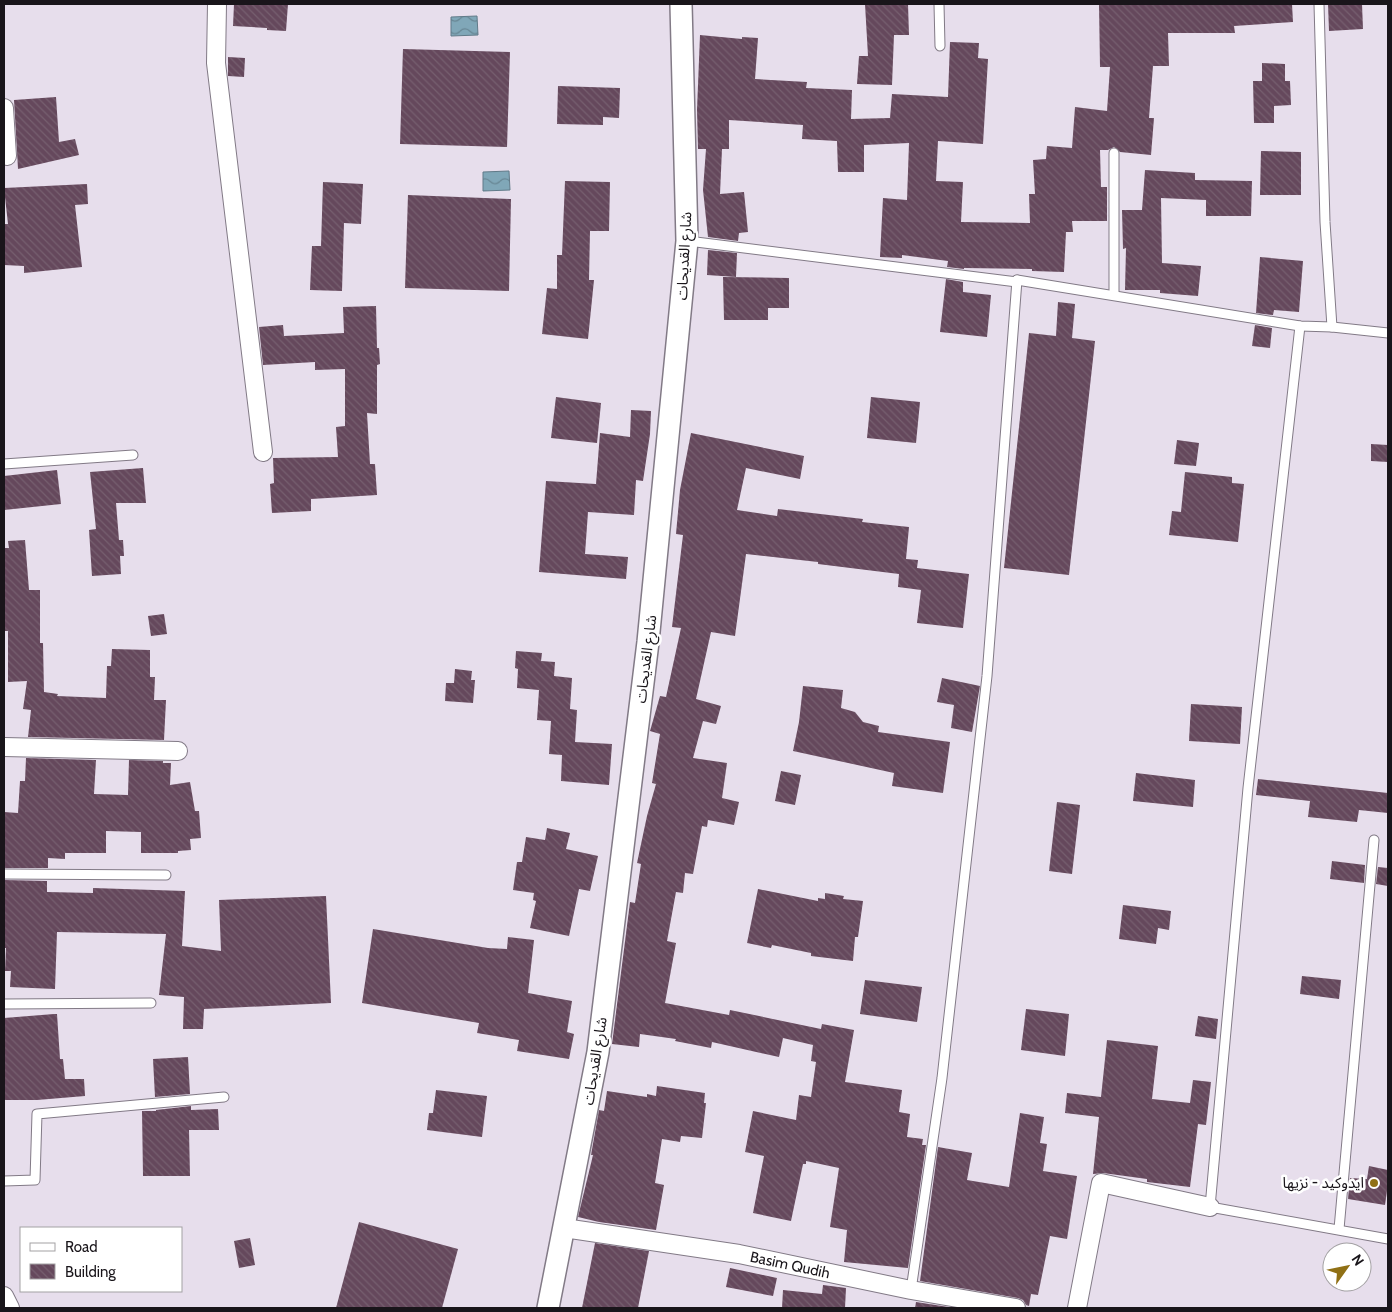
<svg xmlns="http://www.w3.org/2000/svg" width="1392" height="1312" font-family="Cabin,'Noto Sans Arabic',sans-serif">
<style>
.water{fill:url(#water-waves);stroke:#617b89}
.building{fill:url(#building-back-hatch)}
.lines{fill:none;stroke-linecap:round;stroke-linejoin:round}
.service-casing{stroke:#827a86;stroke-width:11}
.minor-casing{stroke:#827a86;stroke-width:20}
.tertiary-casing{stroke:#827a86;stroke-width:24}
.service{stroke:#fff;stroke-width:9}
.minor{stroke:#fff;stroke-width:18}
.tertiary{stroke:#fff;stroke-width:21}
.poi-dot{fill:#907015;stroke:#fff;stroke-width:2}
.labels{text-anchor:middle;stroke-width:5;stroke-linejoin:round;paint-order:stroke}
.street-label{font-size:15px;fill:#19151a;stroke:#fff}
.poi-label{font-size:15px;fill:#19151a;stroke:#fff;text-anchor:end}
</style>
<defs>
<pattern id="water-waves" width="16" height="10" patternUnits="userSpaceOnUse" patternTransform="scale(1.25)"><rect width="16" height="10" fill="#80a7b8"/><path d="M0 5q4-4 8 0t8 0" fill="none" stroke="#688795"/></pattern>
<pattern id="building-back-hatch" width="6" height="6" patternUnits="userSpaceOnUse" patternTransform="scale(1.25)"><rect width="6" height="6" fill="#65485c"/><path d="M-1 5l2 2M0 0l6 6M5-1l2 2" fill="none" stroke="#765f6f"/></pattern>
</defs>
<rect width="100%" height="100%" fill="#e7deec"/>
<g class="water">
<path d="M477,16l1,19 -27,1v-19z"/>
<path d="M509,171l1,19 -27,1v-19z"/>
</g>
<g class="building">
<path d="M234,4h54l-2,27 -19,-1v-2l-34,-2z"/>
<path d="M865,4h43l1,31h-15l-2,50 -35,-1 2,-28h9z"/>
<path d="M1099,4h193l1,18 -59,4 1,7h-67l1,33h-16l-4,52h5l-3,37 -31,-3 -6,-5 -6,3h-8l1,37h6v34h-35l1,11h-7l-2,40 -32,-1v-2l-68,-1v1l-17,-2 1,-6 -46,-6v3l-22,-1 3,-59 24,2 2,-57 -45,2v27h-26l-1,-31 -35,-2 1,-14 -74,-5v29h-7l-2,45 24,-2 4,40 -9,1 -1,8 -30,-4 -5,-47 3,-41h-8l-1,-39 3,-75 42,4v-2l16,1 -3,41 52,3 -1,6 46,2 -1,29 39,-1 2,-24 56,3 2,-55 29,1 -1,15 10,1 -5,85 -45,-3 -2,40 27,1 -2,40 69,1 -1,-29h6l-2,-34 13,-1 1,-13 25,2 3,-41 32,4 3,-44h-10z"/>
<path d="M1328,4h34l1,25 -34,2z"/>
<path d="M403,49l107,3 -3,95 -107,-3z"/>
<path d="M228,57l17,1 -1,19 -16,-1z"/>
<path d="M1262,63l23,1v17h5l1,24 -17,1v17h-20l-1,-42h9z"/>
<path d="M558,86l62,2 -1,30 -16,-1v8l-46,-1z"/>
<path d="M56,97l3,45 16,-3 4,16 -61,14 -4,-69z"/>
<path d="M1261,151l40,1v43h-41z"/>
<path d="M1145,170l50,3v7l57,1 -1,35h-45v-16l-45,-2 1,65 39,3 -3,30 -38,-3v-3h-35l1,-42 -3,1 -1,-39h20z"/>
<path d="M565,181l45,1 -1,49h-19l-1,49h5l-6,59 -46,-5 5,-46 10,1v-34h5z"/>
<path d="M323,182l40,2 -2,40 -17,-1 -2,68 -32,-1 2,-44h9z"/>
<path d="M87,184l1,20 -13,1 7,62 -58,6v-7l-20,-1v-41h4l-4,-36z"/>
<path d="M408,195l103,4 -2,92 -104,-3z"/>
<path d="M708,250l29,3 -1,24 -29,-2z"/>
<path d="M1260,257l43,4 -4,51 -25,-2 -1,5 -17,-2z"/>
<path d="M723,277l66,1v30h-21v12h-44z"/>
<path d="M946,279l17,3v10l28,3 -4,42 -47,-5z"/>
<path d="M1058,302l17,2 -3,34 23,3 -26,234 -65,-7 25,-235 27,3z"/>
<path d="M376,306l1,42h2l1,16 -3,1v49l-10,-1 3,51h5l2,31 -66,4v12l-39,2 -2,-29 4,-1 -1,-25 65,-1 -2,-30 9,-1v-57l-30,1v-8l-52,3 -4,-38 24,-2 1,11 60,-3 -1,-26z"/>
<path d="M1255,325l17,3 -2,20 -18,-2z"/>
<path d="M556,397l45,6 -4,40 -46,-5z"/>
<path d="M871,397l49,5 -4,41 -49,-5z"/>
<path d="M631,410l20,1 -1,23 -7,47 -7,-1 -2,35 -46,-3 -3,42 43,3 -2,22 -87,-7 7,-91 50,3 4,-51 30,4z"/>
<path d="M691,433l113,23 -4,23 -54,-11 -9,42 40,6 1,-7 85,10 -1,3 47,5 -3,32 12,1 -1,8 52,6 -6,54 -46,-5 4,-33 -23,-3 1,-13 -81,-10v-2l-72,-8 -11,82 -24,-4 -15,67 25,7 -5,18 -13,-3 -10,37 34,5 -5,35 17,4 -5,23 -26,-5 -1,7 -5,-1 -9,48 -8,-1 -2,20 -7,-1 -9,49 9,2 -11,60 64,12 1,-5 91,19 1,-5 32,6 -9,52 57,8 -3,22 11,2 -3,23 16,2 -1,6h4l-18,123 -64,-6 3,-32 -17,-3 9,-59 -33,-7v3h-3l-12,57 -38,-8 11,-57 -19,-4 8,-41 43,9 3,-25 12,2 5,-35 -5,-1 2,-16 -30,-7 -4,19 -67,-15 -1,6 -36,-7 1,-2 -36,-5 -1,13 -27,-3 18,-142 5,1 6,-39 -4,-1 10,-47 9,-32 -4,-1 8,-49 -10,-3 10,-35 6,1 15,-69 -9,-1 11,-92 -7,-1 4,-44z"/>
<path d="M1177,440l22,3 -3,23 -22,-2z"/>
<path d="M1371,444l17,1v17l-17,-1z"/>
<path d="M143,468l3,35h-30l3,37h4l1,16h-4l1,18 -29,2 -3,-46 7,-1 -6,-57z"/>
<path d="M57,470l4,34 -57,6v-34z"/>
<path d="M1185,472l47,5v6l12,1 -6,58 -69,-7 3,-24 9,1z"/>
<path d="M25,540l4,50h11v53h3l1,49 14,2 -1,2 49,2 1,-32h4l1,-17 38,1v27h5l-1,23h12l-2,40 -136,-3 3,-27 -8,-1 4,-28 -19,1v-51h-4v-83h5l-1,-7z"/>
<path d="M164,614l3,20 -16,2 -3,-20z"/>
<path d="M516,651l26,2 -1,8 14,1 -1,14 18,2 -2,31 7,1 -2,32 37,2 -3,41 -48,-4 1,-26 -13,-1 2,-33 -14,-1 2,-30 -22,-2 1,-19 -3,-1z"/>
<path d="M455,669l17,2 -1,9h4l-2,23 -28,-2 1,-18h8z"/>
<path d="M942,678l38,8 -8,46 -21,-4 3,-23 -17,-3z"/>
<path d="M803,686l40,4 -2,18 14,4 8,10 16,4 -1,6 72,10 -7,51 -51,-7 2,-13 -101,-22 6,-29z"/>
<path d="M1191,704l51,3 -2,37 -51,-3z"/>
<path d="M26,758l70,2 -2,34 34,1 1,-35 34,1v2h8l-1,22 20,-3 5,29h4l2,27 -11,1 1,11 -13,1v2h-37v-21l-35,-1v22h-41v6l-17,-1v10h-44v-56l14,1 2,-32h5z"/>
<path d="M781,771l20,4 -6,30 -20,-4z"/>
<path d="M1136,773l59,7 -2,27 -60,-6z"/>
<path d="M1258,779l130,14v20l-29,-3 -2,12 -49,-5 2,-16 -54,-6z"/>
<path d="M1057,802l23,3 -8,69 -23,-3z"/>
<path d="M547,828l23,5 -4,16 32,7 -8,35 -11,-2 -10,47 -39,-8 6,-27 -3,-1 1,-7 -21,-3 4,-28h5l4,-25 19,3z"/>
<path d="M1332,861l33,4 -1,18 -34,-4z"/>
<path d="M1378,867l10,1v18l-12,-2z"/>
<path d="M4,880l43,1v11l46,1v-5l92,3 -3,55 39,5 -2,-51 107,-4 5,107 -127,6 -1,20h-20l1,-32 -25,-2 7,-61 -109,-2 -2,57 -45,-2 1,-16h-6l1,-23h-2z"/>
<path d="M758,889l60,12v-3l7,1v-6l19,3 -1,3 20,2 -5,36h-3l-2,24 -42,-5v-3l-39,-8 -1,3 -24,-5z"/>
<path d="M1123,905l48,6 -2,19 -11,-2 -2,16 -37,-5z"/>
<path d="M373,929l115,19 19,1 1,-12 26,3 -6,53 44,8 -5,31 7,2 -5,25 -52,-8 2,-11 -42,-7 2,-10 -117,-20z"/>
<path d="M1302,976l39,4 -2,19 -39,-5z"/>
<path d="M865,980l57,7 -5,35 -57,-8z"/>
<path d="M1026,1009l43,5 -4,42 -44,-6z"/>
<path d="M54,1014h3l3,45h3l2,20h19l1,17 -48,4h-33v-82z"/>
<path d="M1198,1016l20,3 -2,20 -21,-3z"/>
<path d="M1107,1040l51,6 -6,53 38,4 3,-23 18,2 -5,43 -8,-1 -8,63 -43,-5v-3l-44,-6 -10,1 6,-57 -34,-4 2,-20 34,4z"/>
<path d="M188,1057l2,37 -35,3 -2,-38z"/>
<path d="M657,1086l48,7 -1,10h2l-4,35 -21,-2 -1,6 -18,-3 -7,44 9,2 -8,45 -57,-8 -21,-5 15,-62h-2l8,-45 5,1 3,-20 40,6v-3l9,2z"/>
<path d="M436,1090l51,6 -5,41 -55,-7 2,-17h4z"/>
<path d="M191,1106v4l27,-1 1,21h-30l1,46h-47l-1,-65h14v-1z"/>
<path d="M1020,1113l24,4 -4,26 7,1 -4,27 34,5 -10,63 -17,-3 -12,59 -7,-1 -2,12 -3,-1 -3,-5 -5,-2 -98,-17 18,-134 34,6 -5,27 42,7z"/>
<path d="M1369,1166l19,4v14l-3,21 -37,-6 2,-21 17,1z"/>
<path d="M359,1222l99,27 -16,59h-106z"/>
<path d="M250,1238l5,27 -16,3 -5,-27z"/>
<path d="M595,1243l54,8 -11,57h-56z"/>
<path d="M730,1268l47,10 -4,18 -47,-9z"/>
<path d="M823,1285l23,3 -1,20h-63l1,-18 39,4z"/>
<path d="M916,1302l39,6h-40z"/>
</g>
<g class="lines">
<defs>
<g id="service">
<path d="M939,4l1,42"/>
<path d="M1319,4l6,218 7,105"/>
<path d="M1114,153v142"/>
<path d="M688,241l329,41v-2l283,46 32,1 56,6"/>
<path d="M1300,326l-52,462 -38,419 178,32"/>
<path d="M4,464l129,-9"/>
<path d="M4,874l162,1"/>
<path d="M4,1004l147,-1"/>
<path d="M4,1181l31,-1 2,-66 187,-17"/>
<path d="M1339,1229l35,-389"/>
<path d="M911,1290l31,-212 45,-402 30,-396"/>
</g>
<g id="minor">
<path d="M217,4l-1,59 47,389"/>
<path d="M4,108l3,48"/>
<path d="M4,747l174,4"/>
<path d="M564,1228l175,26 172,36 105,18"/>
<path d="M4,1296l6,12"/>
<path d="M1077,1308l24,-125 109,24"/>
</g>
<path id="tertiary" d="M548,1308l50,-256 50,-410 39,-401 -6,-237"/>
</defs>
<use href="#service" class="service-casing"/>
<use href="#minor" class="minor-casing"/>
<use href="#tertiary" class="tertiary-casing"/>
<use href="#service" class="service"/>
<use href="#minor" class="minor"/>
<use href="#tertiary" class="tertiary"/>
</g>
<circle class="poi-dot" cx="1374" cy="1183" r="5"/>
<g class="labels">
<g class="street-label">
<text transform="translate(684 256) rotate(-87)" y="5">شارع القديحات</text>
<text transform="translate(646 659) rotate(-83)" y="5">شارع القديحات</text>
<text transform="translate(595 1061) rotate(-81)" y="5">شارع القديحات</text>
<text transform="translate(790 1265) rotate(12)" y="5">Basim Qudih</text>
</g>
<g class="poi-label">
<text x="1364" y="1188">ايدوكيد - نزيها</text>
</g>
</g>
<rect width="1392" height="1312" fill="none" stroke="#19151a" stroke-width="10"/>
<rect x="20" y="1227" width="162" height="65" fill="#ffffff" stroke="#a3a1a3"/>
<rect x="30" y="1243" width="25" height="8" fill="#ffffff" stroke="#a3a1a3"/>
<text x="65" y="1252" font-size="15" fill="#19151a">Road</text>
<rect x="30" y="1264" width="25" height="15" fill="url(#building-back-hatch)" stroke="#a3a1a3"/>
<text x="65" y="1277" font-size="15" fill="#19151a">Building</text>
<g transform="translate(1347 1267) rotate(57)"><circle r="24" fill="#ffffff" stroke="#a3a1a3"/>
<path d="M0-4L9 19L0 12L-9 19Z" fill="#907015"/>
<text y="-8" font-size="14" font-weight="bold" text-anchor="middle" fill="#19151a">N</text>
</g>
</svg>
